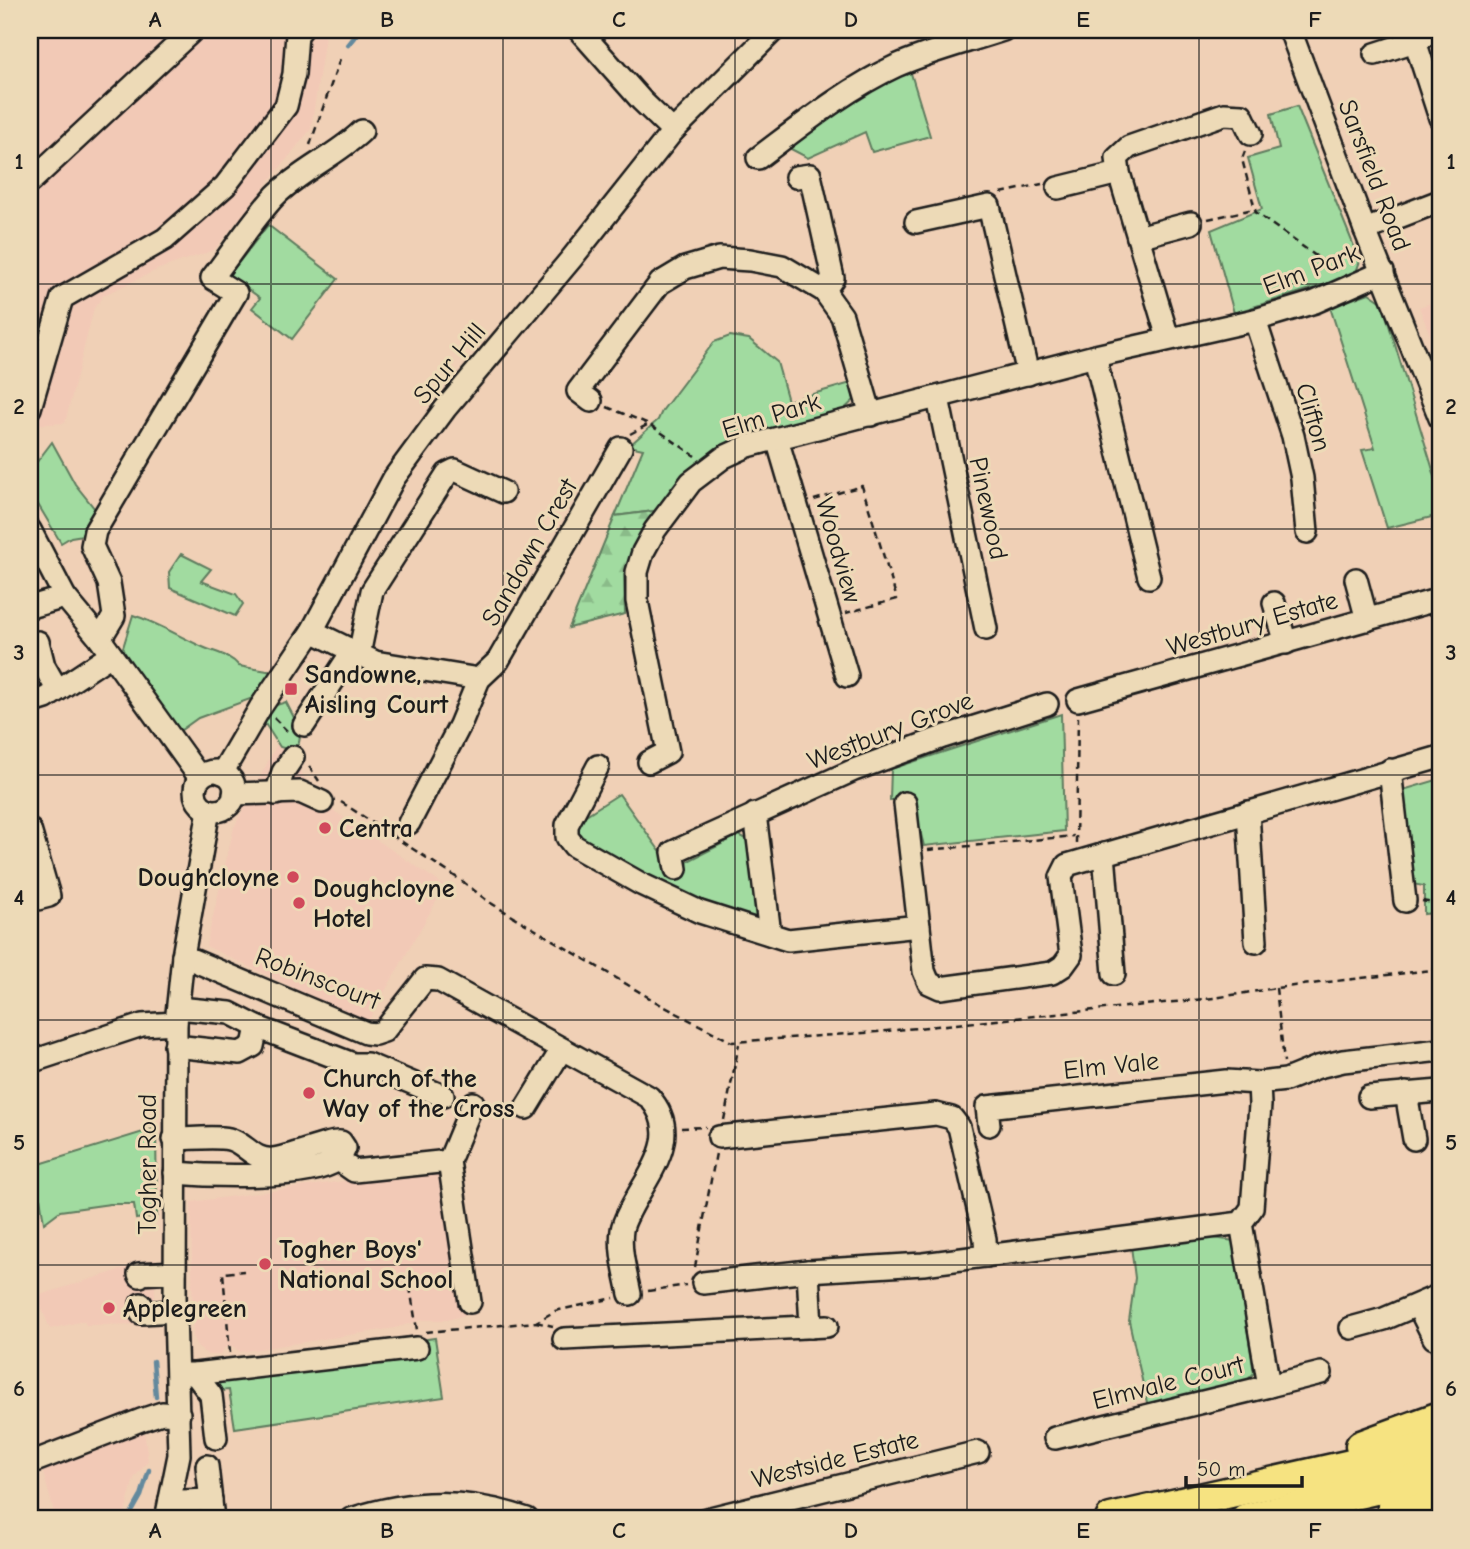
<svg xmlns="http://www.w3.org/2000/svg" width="1470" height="1549" font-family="'Comic Neue',sans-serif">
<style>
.built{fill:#f2c9b6}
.green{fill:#a1dba0;stroke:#5e7c5e;stroke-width:2}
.forest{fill:url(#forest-firs);stroke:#5e7c5e;stroke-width:2}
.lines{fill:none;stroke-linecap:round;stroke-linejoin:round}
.stream{stroke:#63899d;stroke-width:4.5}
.minor-casing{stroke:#1c1c1c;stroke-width:26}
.highway-casing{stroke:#1c1c1c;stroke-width:35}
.path{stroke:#1c1c1c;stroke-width:2.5;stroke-dasharray:7 5;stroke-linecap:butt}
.minor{stroke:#eddab7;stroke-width:21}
.highway{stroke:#f6e381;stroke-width:30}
.grid{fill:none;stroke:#1c1c1c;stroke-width:2;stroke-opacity:0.55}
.poi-dot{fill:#d1495b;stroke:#eddab7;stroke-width:2.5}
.labels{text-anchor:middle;stroke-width:6;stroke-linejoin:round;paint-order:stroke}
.street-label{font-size:26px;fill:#1c1c1c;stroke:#eddab7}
.poi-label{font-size:26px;font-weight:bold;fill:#1c1c1c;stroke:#eddab7;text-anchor:start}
.neatline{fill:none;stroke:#1c1c1c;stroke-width:2.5}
.grid-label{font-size:23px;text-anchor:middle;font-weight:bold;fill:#1c1c1c}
</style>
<defs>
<pattern id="forest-firs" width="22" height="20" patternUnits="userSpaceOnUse" patternTransform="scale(1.75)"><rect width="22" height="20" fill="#a1dba0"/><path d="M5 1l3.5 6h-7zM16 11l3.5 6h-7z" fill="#8abb89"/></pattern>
</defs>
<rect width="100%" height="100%" fill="#f0d0b6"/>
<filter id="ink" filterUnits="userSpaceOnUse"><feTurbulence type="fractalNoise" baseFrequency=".0143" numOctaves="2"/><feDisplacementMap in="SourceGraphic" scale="14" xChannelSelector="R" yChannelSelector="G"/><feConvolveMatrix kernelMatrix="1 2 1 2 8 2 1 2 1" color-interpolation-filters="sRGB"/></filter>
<g filter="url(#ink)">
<g class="built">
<path d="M30,30h296l-15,99 -97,121 -55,19 -55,26 -10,13 -29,115 -35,2z"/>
<path d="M1440,300v60l-21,-53z"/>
<path d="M280,738l38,62 127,86 -78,137 -161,-77 28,-119z"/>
<path d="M432,1169l10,7 24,139 -19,5h-26l-26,8 -155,24 -7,-6 -9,2 -3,7h-13l-11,-8 -4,-9 -2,-136z"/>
<path d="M155,1259v65l-69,1 -2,-4 -34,8 -13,-33z"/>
<path d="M141,1405l7,56 -14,17 -9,35 -22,6h-47l-20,-72z"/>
</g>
<g class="green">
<path d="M910,70l20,66 -58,16 -7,-20 -57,26 -19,-10 81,-59z"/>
<path d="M1297,106l63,155 -5,14 -121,38 -23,-83 51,-21 -14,-51 31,-9 -8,-35z"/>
<path d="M268,225l70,54 -46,60 -40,-31 8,-10 -31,-23z"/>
<path d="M1369,293l13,9 58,191v22l-53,13 -25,-78 13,-2 -45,-141z"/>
<path d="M730,336l19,3 28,23 11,39 63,-18 3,17 -15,14 -108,29 -69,67 -47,6 28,-67 -14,-3 29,-26 4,-9 52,-69z"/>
<path d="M52,442l23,42 23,29 -9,21 -18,3 -10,6 -31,-52v-20z"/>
<path d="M181,554l30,15 -10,12 35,13 7,10 -8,12 -65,-28 -1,-16z"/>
<path d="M133,615c25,8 47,22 72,33 12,5 25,7 34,18l34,6 -20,26 -55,20 -28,20 -49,-84z"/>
<path d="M286,702c7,15 23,36 7,49l-13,-4 -18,-28 8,-12z"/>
<path d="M1061,714l3,117 -140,15 -12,-47 -22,1 1,-31z"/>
<path d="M1440,779v133l-16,2v-28l-12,-2 -9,-94z"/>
<path d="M619,794l58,81 8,-1 3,-13 51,-26 13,7 7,76 -6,5 -53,-14 -123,-67 -2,-20z"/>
<path d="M156,1128l1,88 -21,3 -2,-15h-24l-50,7 -16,12 -4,-26 -10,2v-32z"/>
<path d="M1207,1237l27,4 20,132 -12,13 -94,21 -19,-86 6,-43 -4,-32z"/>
<path d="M435,1338l9,59 -209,31 -6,-38 -13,1 -7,-24 32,-1z"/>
<path d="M416,1514l45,1 25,4h-106z"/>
</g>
<path class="forest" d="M662,510l-38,64 1,40 -56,14 46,-112z"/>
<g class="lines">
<g class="stream">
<path d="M348,45l12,-15"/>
<path d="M153,1361l3,36"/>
<path d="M128,1519l13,-23 8,-26"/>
</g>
<defs>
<g id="minor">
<path d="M579,30l63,71 31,30"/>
<path d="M1290,30l75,200 75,188"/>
<path d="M1415,41l25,77"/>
<path d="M1375,54l40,-13 22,-11"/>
<path d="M758,158c44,-33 88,-69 138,-92 34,-15 71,-24 107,-36"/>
<path d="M796,177l14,-2 23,103 -9,13"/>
<path d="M30,182l161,-150"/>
<path d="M1058,188l61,-15"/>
<path d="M916,222l73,-16 39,168"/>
<path d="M1365,230l75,-29"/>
<path d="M1138,237l53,-14"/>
<path d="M1255,320l38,116 9,42 5,54"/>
<path d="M1168,338l-49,-165 -2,-15 12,-11 95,-33 18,1 9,19"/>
<path d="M1095,357l54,220"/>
<path d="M938,398l48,231"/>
<path d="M591,401l-13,-10 82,-108 25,-15 34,-10 31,2 32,6 42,25 18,25 29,99"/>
<path d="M30,408l32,-110 103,-59 60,-53 61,-80 8,-32 3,-40 4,-4"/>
<path d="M777,439l70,237"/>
<path d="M30,530l35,67 35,42 100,139"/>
<path d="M1356,579l11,41"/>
<path d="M1274,603l12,40"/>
<path d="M30,607l35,-10"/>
<path d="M312,631l63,31 104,17"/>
<path d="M100,639l14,-23 -5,-33 -17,-37 3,-15 141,-238 -24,-15c21,-27 40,-57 63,-82 26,-26 61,-40 87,-65"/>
<path d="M38,642l6,24 13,23"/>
<path d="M359,655l13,-64 75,-117 8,-4 48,22"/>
<path d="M1078,700l362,-101"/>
<path d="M30,703l16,-5 65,-43"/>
<path d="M304,725l48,-73"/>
<path d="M649,762l19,-10 -31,-151v-29l6,-20 12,-22 36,-48 33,-25 24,-11 343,-89 164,-37 60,-18 68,-30"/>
<path d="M598,766l-31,59v12l7,9 67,38 59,28 88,28 131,-14"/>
<path d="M1390,770l15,131"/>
<circle cx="215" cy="791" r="20"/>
<path d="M222,773l38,-65 52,-77 82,-153 51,-69 127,-151 101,-127 101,-101"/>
<path d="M234,794l66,-2 22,10"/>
<path d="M276,794l7,-22 10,-15"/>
<path d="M905,803l19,168 5,12 11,5 112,-15 11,-7 8,-11 -10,-78 6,-12 373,-108"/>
<path d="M1248,812l8,130"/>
<path d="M755,814l15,120"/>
<path d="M409,823l51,-98 19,-46 19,-18 123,-213"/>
<path d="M30,830l19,66 -19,5"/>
<path d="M1104,854l10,120"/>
<path d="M676,869l-3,-17 181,-82 89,-33 104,-33"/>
<path d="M183,956l183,77 9,1 9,-3 41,-52 13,1 211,117c35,39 0,75 -19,113 -3,6 -7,13 -8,20 -3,21 4,43 8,64"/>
<path d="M178,1008l52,5 27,14 96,37h14l76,32"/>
<path d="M175,1046l65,7 13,-7 4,-19"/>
<path d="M30,1062l112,-37 34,-2"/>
<path d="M1406,1093l8,46"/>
<path d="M1369,1097l71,-6"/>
<path d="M526,1108l36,-59"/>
<path d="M989,1125l-2,-18 239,-26 33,2"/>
<path d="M719,1137l217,-23 16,4 7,9 26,112 1,17"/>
<path d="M174,1139c16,0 41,-3 55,0 17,4 24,22 44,20 18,-2 57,-19 68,-17l4,6c-2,5 -4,9 -9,13 -28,19 -127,15 -161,12"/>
<path d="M337,1159l17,12 95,-10 21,141"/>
<path d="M449,1161l24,-58"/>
<path d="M808,1271l3,56"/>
<path d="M140,1276l-1,-2 36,-2"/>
<path d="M703,1283l105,-12 115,-7 318,-41 11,-15 8,-103 -1,-22 27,-3 32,-13 25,-6 97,-11"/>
<path d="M141,1304v9l34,-2"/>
<path d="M1418,1306l16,32"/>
<path d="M1351,1328l33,-9 56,-24"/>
<path d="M564,1339l263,-13"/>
<path d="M186,1374h9l16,21 5,43"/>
<path d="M195,1374l222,-26"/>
<path d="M1269,1386l52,-13"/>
<path d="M1055,1438l214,-52 -28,-163"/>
<path d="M30,1463l111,-43 21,-7 17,1"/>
<path d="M207,1466l6,53"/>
<path d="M170,1499l12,2 29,-1"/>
<path d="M166,1519l13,-64 -4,-144 1,-288 7,-67 26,-146"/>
<path d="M351,1519c61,-20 115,-21 176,0"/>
<path d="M706,1519l272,-67"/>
</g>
<g id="highway">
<path d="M1361,1446l79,-29"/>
<path d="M1393,1506l47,-10"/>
<path d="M1111,1519l329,-74"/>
<path d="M1246,1519l194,-45"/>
</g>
</defs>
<use href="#minor" class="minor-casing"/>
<use href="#highway" class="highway-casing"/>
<g class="path">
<path d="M1312,30l3,10"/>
<path d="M310,145l30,-86"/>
<path d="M1245,151l-3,8 14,54 82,59"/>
<path d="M1001,193l41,-9"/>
<path d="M1208,219l41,-9 7,3"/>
<path d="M607,407l42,17"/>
<path d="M630,434l19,-10 46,32"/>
<path d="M814,500l48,-14 35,113 -51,14"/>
<path d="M274,718l13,13"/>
<path d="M309,766l10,15"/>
<path d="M341,802l121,79 27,21 174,104 69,36 145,-10 337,-34 62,-10 164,-19"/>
<path d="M1076,843l2,-126"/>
<path d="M928,850l146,-14"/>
<path d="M1422,901l18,3"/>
<path d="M1276,988l8,74"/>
<path d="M724,1120l15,-76"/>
<path d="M681,1128l25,-1"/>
<path d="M695,1267l21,-114"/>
<path d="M408,1275l9,55"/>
<path d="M648,1291l38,-6"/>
<path d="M536,1322l17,4"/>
<path d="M426,1332l110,-10 19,-11 59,-13"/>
<path d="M230,1353l-7,-80 21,-2"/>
</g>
<use href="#minor" class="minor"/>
<use href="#highway" class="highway"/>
</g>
</g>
<path class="grid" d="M271,30v1489M503,30v1489M735,30v1489M967,30v1489M1199,30v1489M30,284h1410M30,529h1410M30,775h1410M30,1020h1410M30,1265h1410"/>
<g class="poi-dot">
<rect x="284" y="682" width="14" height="14" rx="3.5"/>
<circle cx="325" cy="828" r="7"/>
<circle cx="293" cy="877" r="7"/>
<circle cx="299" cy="903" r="7"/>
<circle cx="309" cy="1093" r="7"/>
<circle cx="265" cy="1264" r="7"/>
<circle cx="109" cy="1308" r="7"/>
</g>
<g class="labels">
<g class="street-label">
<text transform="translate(1375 175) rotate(69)" y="9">Sarsfield Road</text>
<text transform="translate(1311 269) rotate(-21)" y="9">Elm Park</text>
<text transform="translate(449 363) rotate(-50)" y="9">Spur Hill</text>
<text transform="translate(771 415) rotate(-17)" y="9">Elm Park</text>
<text transform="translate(1314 417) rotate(74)" y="9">Clifton</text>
<text transform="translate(989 508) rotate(78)" y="9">Pinewood</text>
<text transform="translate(839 550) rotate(74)" y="9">Woodview</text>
<text transform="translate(529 552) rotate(-60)" y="9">Sandown Crest</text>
<text transform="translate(1252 623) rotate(-16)" y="9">Westbury Estate</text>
<text transform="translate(890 730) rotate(-21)" y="9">Westbury Grove</text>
<text transform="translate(318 978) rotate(21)" y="9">Robinscourt</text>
<text transform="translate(1111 1065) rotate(-6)" y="9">Elm Vale</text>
<text transform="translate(147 1164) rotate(-90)" y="9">Togher Road</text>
<text transform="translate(1168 1382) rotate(-14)" y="9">Elmvale Court</text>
<text transform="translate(835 1459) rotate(-14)" y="9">Westside Estate</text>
</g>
<g class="poi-label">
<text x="305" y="683">Sandowne,<tspan x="305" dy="30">Aisling Court</tspan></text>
<text x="339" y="837">Centra</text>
<text x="279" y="886" text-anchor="end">Doughcloyne</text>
<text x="313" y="897">Doughcloyne<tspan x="313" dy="30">Hotel</tspan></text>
<text x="323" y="1087">Church of the<tspan x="323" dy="30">Way of the Cross</tspan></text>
<text x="279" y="1258">Togher Boys'<tspan x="279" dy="30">National School</tspan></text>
<text x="123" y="1317">Applegreen</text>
</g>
</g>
<rect width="1470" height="1549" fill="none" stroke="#eddab7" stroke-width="77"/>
<path d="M1186 1476v10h116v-10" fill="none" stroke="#1c1c1c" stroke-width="3.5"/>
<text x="1197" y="1476" font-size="21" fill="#1c1c1c" stroke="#eddab7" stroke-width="5" paint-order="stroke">50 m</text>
<rect x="38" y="38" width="1394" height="1472" class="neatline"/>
<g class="grid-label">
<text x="155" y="27">A</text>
<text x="387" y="27">B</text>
<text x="619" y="27">C</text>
<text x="851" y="27">D</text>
<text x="1083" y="27">E</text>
<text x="1315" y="27">F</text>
<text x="19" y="169">1</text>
<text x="1451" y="169">1</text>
<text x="19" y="414">2</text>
<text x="1451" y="414">2</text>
<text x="19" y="660">3</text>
<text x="1451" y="660">3</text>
<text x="19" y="905">4</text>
<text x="1451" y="905">4</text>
<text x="19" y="1150">5</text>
<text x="1451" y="1150">5</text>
<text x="19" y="1396">6</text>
<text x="1451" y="1396">6</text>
<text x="155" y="1538">A</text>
<text x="387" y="1538">B</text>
<text x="619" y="1538">C</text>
<text x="851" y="1538">D</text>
<text x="1083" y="1538">E</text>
<text x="1315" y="1538">F</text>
</g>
</svg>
